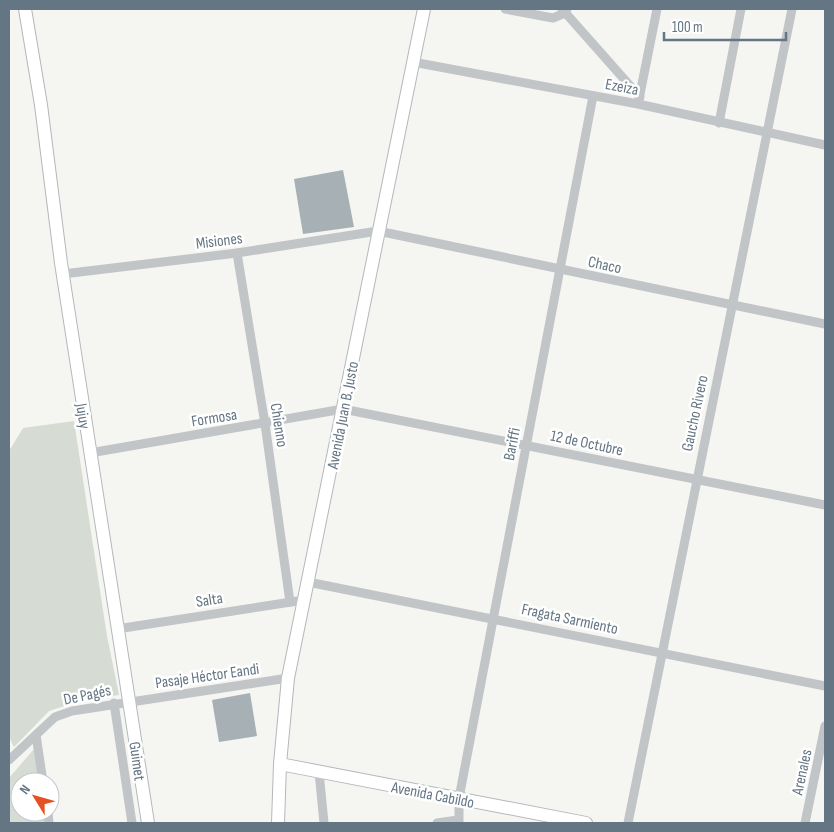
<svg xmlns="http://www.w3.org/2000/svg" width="834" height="832" font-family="'Sofia Sans Condensed',sans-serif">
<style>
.green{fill:#d6dcd3}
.building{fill:#a7b0b5}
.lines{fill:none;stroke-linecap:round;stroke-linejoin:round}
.secondary-casing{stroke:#b3b8bd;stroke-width:14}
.street{stroke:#c1c5c8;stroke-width:9}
.secondary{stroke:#fff;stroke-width:12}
.labels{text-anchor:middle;stroke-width:5;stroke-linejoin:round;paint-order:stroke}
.street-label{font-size:16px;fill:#647583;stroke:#fff}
</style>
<rect width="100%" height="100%" fill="#f5f5f2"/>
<g class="green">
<path d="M74,421l33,215 12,59 -36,5 -34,11 -35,36 -5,-10v-286l14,-23z"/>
<path d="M35,748l5,34h-20v30h25l2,11h-38v-45z"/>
</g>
<g class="building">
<path d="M343,170l11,57 -51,7 -9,-55z"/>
<path d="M250,693l7,43 -38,6 -7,-42z"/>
</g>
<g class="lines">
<defs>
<g id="secondary">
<path d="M25,9l16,96 20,158 87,560"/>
<path d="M280,764l306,59"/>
<path d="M278,823l2,-59 8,-86 136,-669"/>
</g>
</defs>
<use href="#secondary" class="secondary-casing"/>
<g class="street">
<path d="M505,9l48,9 12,-5 2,-4"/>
<path d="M562,9l78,88"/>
<path d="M413,62l225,42 187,41"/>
<path d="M639,99l18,-90"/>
<path d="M719,123l22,-114"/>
<path d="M237,253l28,171 25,178"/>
<path d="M63,274l174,-21 141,-22 447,93"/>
<path d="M90,453l253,-44 482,96"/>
<path d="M308,582l517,104"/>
<path d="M117,629l187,-29"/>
<path d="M114,703l18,120"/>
<path d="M36,735l7,47"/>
<path d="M9,760l46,-43 17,-6 216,-33"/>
<path d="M319,772l5,51"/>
<path d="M48,812l1,11"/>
<path d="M437,823l21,-3"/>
<path d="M459,823v-25l134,-702"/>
<path d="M628,823l164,-814"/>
<path d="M805,823l20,-97"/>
</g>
<use href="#secondary" class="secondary"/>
</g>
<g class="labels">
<g class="street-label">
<text transform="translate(622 86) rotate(11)" y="6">Ezeiza</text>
<text transform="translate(219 240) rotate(-7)" y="6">Misiones</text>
<text transform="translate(605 264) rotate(12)" y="6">Chaco</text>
<text transform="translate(694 413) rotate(-78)" y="6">Gaucho Rivero</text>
<text transform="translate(342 415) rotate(-79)" y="6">Avenida Juan B. Justo</text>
<text transform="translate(84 416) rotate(81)" y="6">Jujuy</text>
<text transform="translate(214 417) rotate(-9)" y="6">Formosa</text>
<text transform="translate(280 425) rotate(81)" y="6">Chienno</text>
<text transform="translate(587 442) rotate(12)" y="6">12 de Octubre</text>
<text transform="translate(511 444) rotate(-79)" y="6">Bariffi</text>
<text transform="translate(209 599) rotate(-9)" y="6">Salta</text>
<text transform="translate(570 618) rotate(12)" y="6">Fragata Sarmiento</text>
<text transform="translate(207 675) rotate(-8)" y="6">Pasaje Héctor Eandi</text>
<text transform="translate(87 694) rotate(-12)" y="6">De Pagés</text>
<text transform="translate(138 761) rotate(82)" y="6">Guimet</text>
<text transform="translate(801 772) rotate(-78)" y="6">Arenales</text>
<text transform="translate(433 794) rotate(11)" y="6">Avenida Cabildo</text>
</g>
</g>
<rect width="834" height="832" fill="none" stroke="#647583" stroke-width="20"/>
<g transform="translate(35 797) rotate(307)"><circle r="24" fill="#ffffff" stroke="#c1c8cd"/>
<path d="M0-4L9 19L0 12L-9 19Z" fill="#e45223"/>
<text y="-8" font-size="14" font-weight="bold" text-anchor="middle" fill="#647583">N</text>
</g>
<path d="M664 32v8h122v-8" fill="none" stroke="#647583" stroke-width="2.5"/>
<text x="672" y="32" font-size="15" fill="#647583" stroke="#ffffff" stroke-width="4" paint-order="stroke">100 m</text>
</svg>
